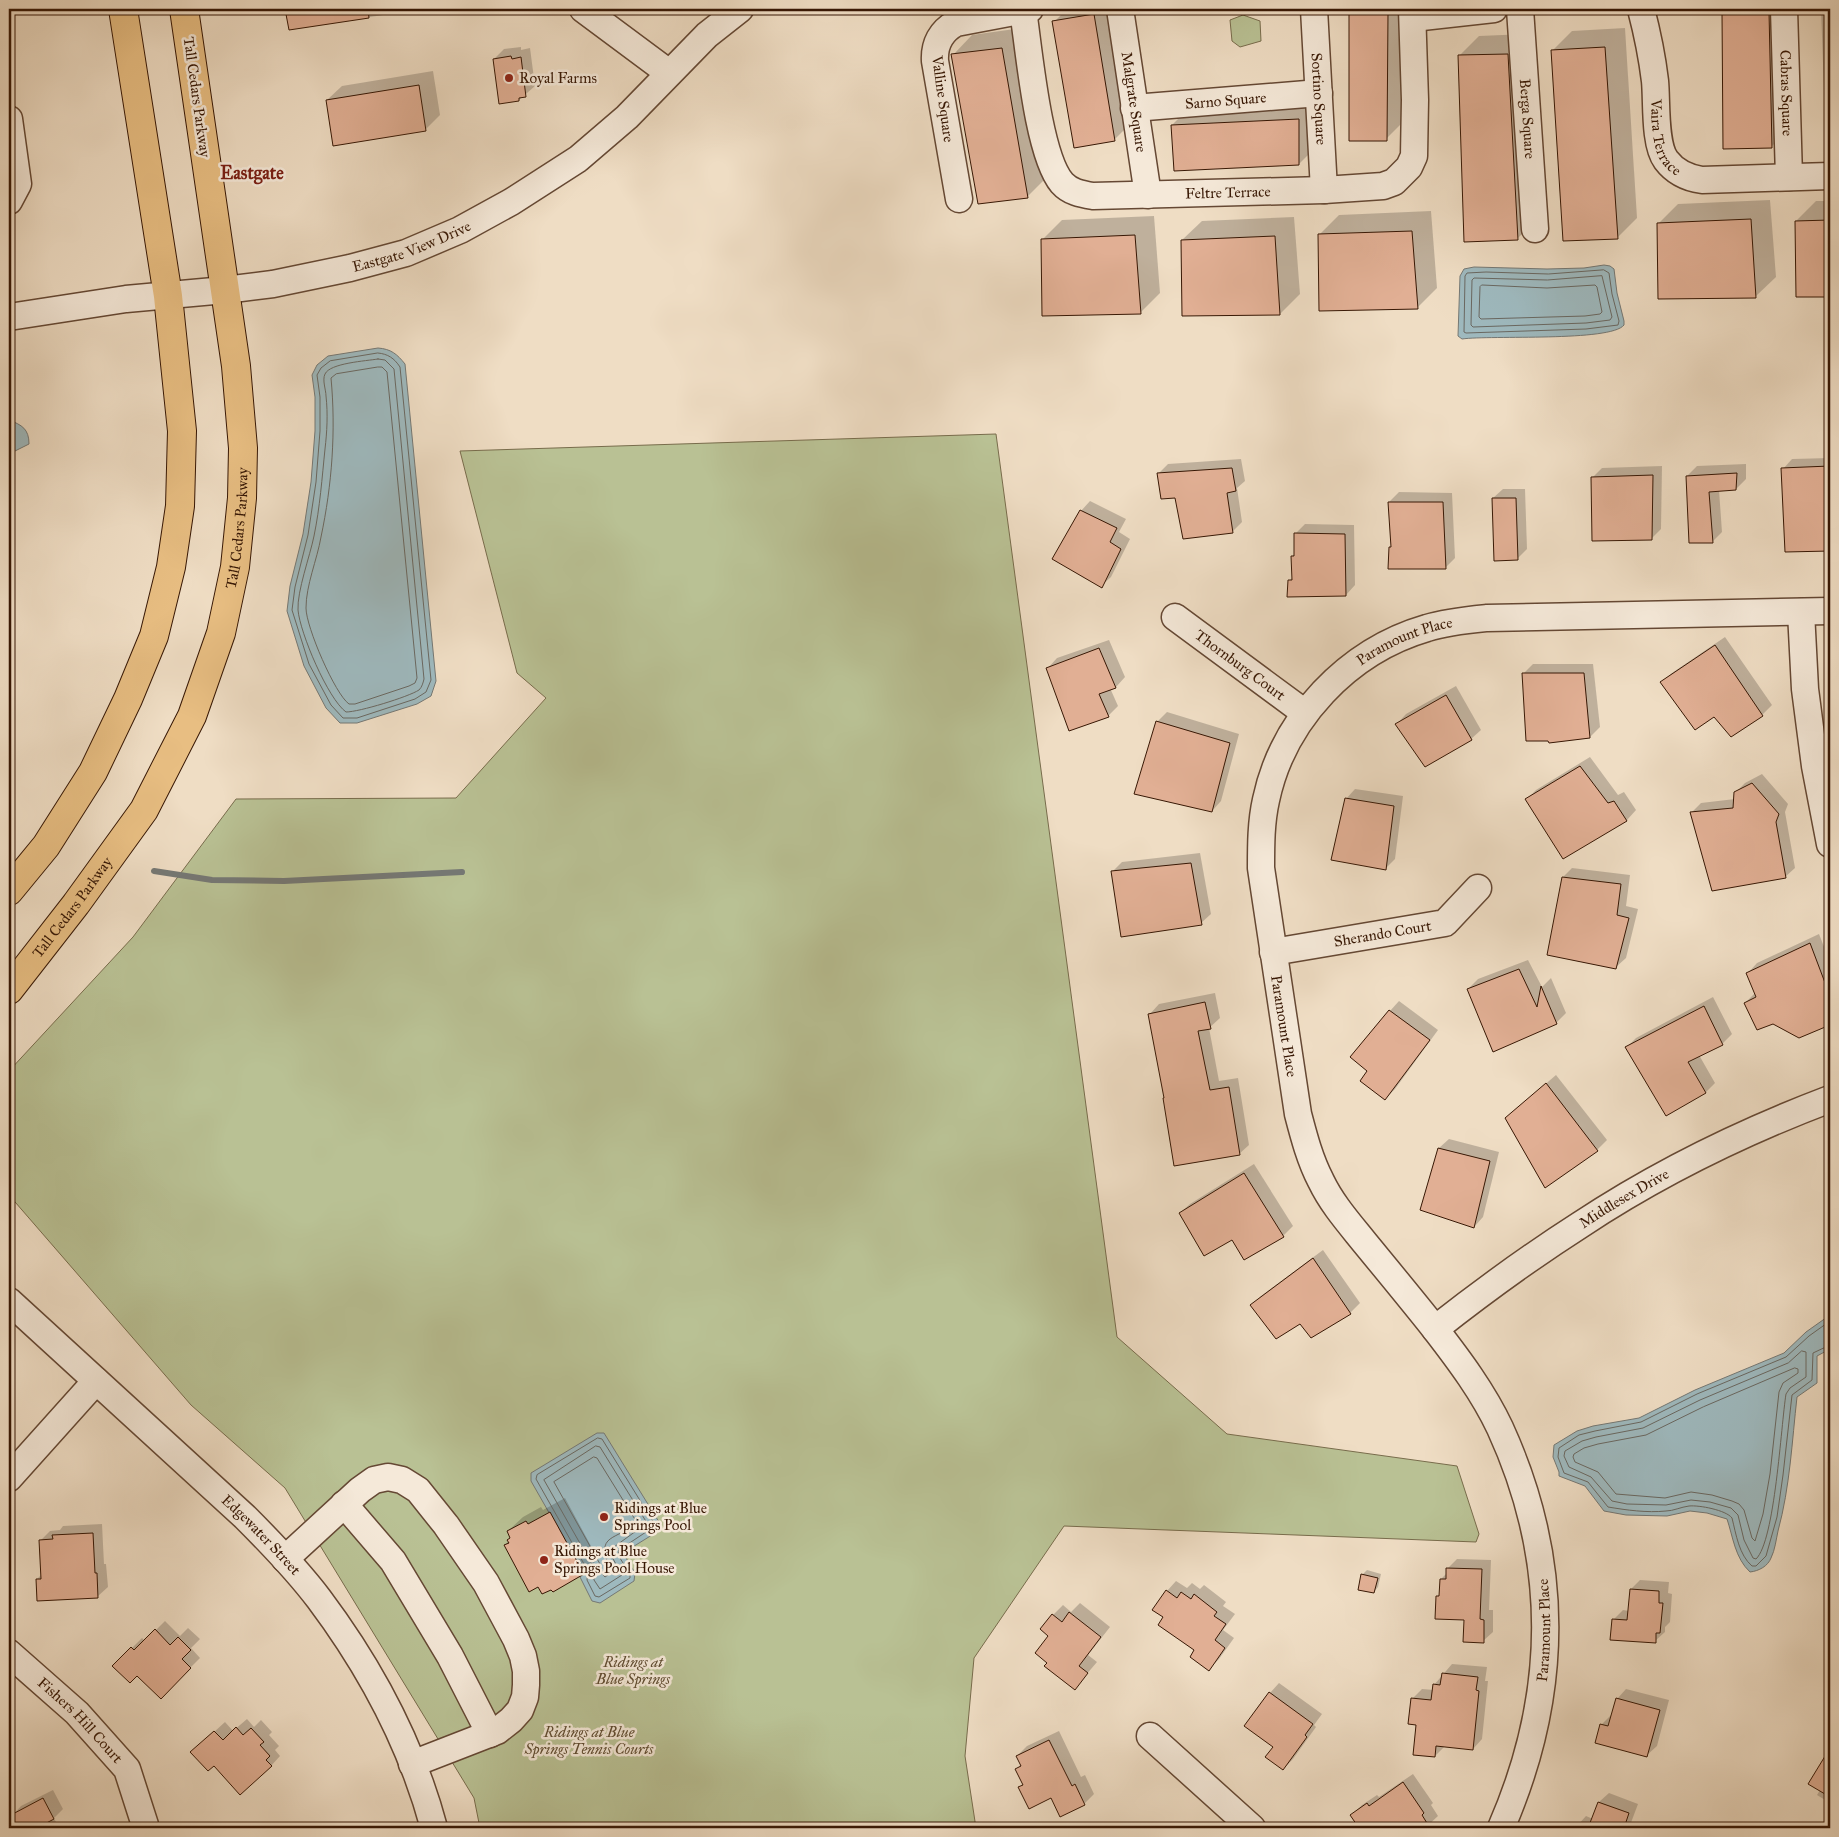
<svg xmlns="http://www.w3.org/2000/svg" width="1839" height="1837" font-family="'IM FELL Great Primer',serif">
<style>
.green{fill:#b9c194;stroke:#786c4c}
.water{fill:#9eb9be;stroke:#757874}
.shadow{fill:#0003}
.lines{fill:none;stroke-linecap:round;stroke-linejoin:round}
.shore{stroke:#6a6861;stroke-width:1}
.stream{stroke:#757874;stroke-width:6}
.building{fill:#e1af94;stroke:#371704}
.minor-casing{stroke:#654834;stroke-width:29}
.major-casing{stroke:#371704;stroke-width:30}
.minor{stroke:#f5e9d9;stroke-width:26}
.major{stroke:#e8be82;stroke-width:28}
.poi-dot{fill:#8f2418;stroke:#f5e9d9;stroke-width:2}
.labels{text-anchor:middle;stroke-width:5;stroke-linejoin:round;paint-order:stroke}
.poi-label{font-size:15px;fill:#371704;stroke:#f5e9d9;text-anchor:start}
.street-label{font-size:15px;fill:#371704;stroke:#f5e9d9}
.park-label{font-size:15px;font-style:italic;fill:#5e4a2f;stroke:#f5e9d9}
.quarter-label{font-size:18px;font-weight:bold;fill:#7a1f14;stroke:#f5e9d9}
</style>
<rect width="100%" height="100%" fill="#efddc4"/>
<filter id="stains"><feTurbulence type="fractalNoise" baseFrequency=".004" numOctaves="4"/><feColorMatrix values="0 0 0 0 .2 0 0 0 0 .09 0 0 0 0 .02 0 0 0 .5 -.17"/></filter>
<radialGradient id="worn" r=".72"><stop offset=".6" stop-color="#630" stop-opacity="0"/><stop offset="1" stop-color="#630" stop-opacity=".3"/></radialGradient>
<g class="green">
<path d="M1243,15l17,6 1,20 -21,6 -8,-6 -2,-21z"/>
<path d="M996,434l121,903 110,97 230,32 22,68 -3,8 -412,-16 -90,132 -9,98 11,72h-496l-6,-30 -189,-310 -94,-83 -182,-210v-124l124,-134 103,-138 220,-1 90,-100 -29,-25 -57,-222z"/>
</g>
<g class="water">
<path d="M1604,265l6,1 4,3 3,24 7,28v4c-13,17 -134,10 -162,14l-4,-3 2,-60 4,-7 10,-2 73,2 37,-1z"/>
<path d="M378,348c13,1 19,6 27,16l31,317 -5,15 -14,8 -60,19h-17l-14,-15 -22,-42 -17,-55 3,-25 13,-52 8,-52 4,-51v-34l-3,-22 5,-10 11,-9z"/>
<path d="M9,420c13,5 20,9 20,24l-20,10z"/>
<path d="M1830,1315v34l-13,7v27l-20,14c-5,44 -7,90 -19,134 -2,9 -3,19 -7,27 -3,8 -12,13 -21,14 -15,-14 -17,-35 -23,-53l-20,-6 -17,-2 -23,5 -41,-1 -22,-4 -19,-25 -26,-10v-4l-6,-15 1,-12 23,-14 16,-5 46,-8 56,-28 89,-37 22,-21z"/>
<path d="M597,1433h7l55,89 1,8 -37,23 12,20 -1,8 -34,22 -8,-2 -12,-24 4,-3 -53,-93v-8z"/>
</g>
<g class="shadow">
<path d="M287,9h136l-133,20z"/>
<path d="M1067,9h43l19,116 -15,15 -60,-118z"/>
<path d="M1350,9h52l-1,115 -15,15 -36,1z"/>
<path d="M1729,9h60l2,118 -20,20 -47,-133z"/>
<path d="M1821,9h9v136h-4z"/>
<path d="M1021,28l26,149 -20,20 -74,-142 19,-20z"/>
<path d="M1625,28l12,190 -20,20 -65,-187 20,-20z"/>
<path d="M1527,34l10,185 -20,20 -58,-183 20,-20z"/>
<path d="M521,47v3l9,-2 5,38 -16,14 -25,-41 10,-10z"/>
<path d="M433,71l7,44 -15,15 -98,-30 15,-14z"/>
<path d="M1318,100l1,44 -20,20 -127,-39 20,-20z"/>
<path d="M1770,200l6,77 -20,19 -97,2 -1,-74 20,-20z"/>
<path d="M1816,201h14v94l-33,1 -1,-75z"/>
<path d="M1431,211l6,77 -20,20 -98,-73 20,-20z"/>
<path d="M1154,216l6,77 -20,20 -98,-73 20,-20z"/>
<path d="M1294,217l6,77 -20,20 -97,1 -1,-75 20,-19z"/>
<path d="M1830,458v91l-44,2 -3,-82 9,-10z"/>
<path d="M1241,459l4,22 -8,7 5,34 -10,10 -56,-35 -18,-23 10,-10z"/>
<path d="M1746,464v15l-10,10 -17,1 3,42 -9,9 -26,-65 10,-10z"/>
<path d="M1662,466l-1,63 -10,10 -59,-61 10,-10z"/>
<path d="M1503,489h22l2,60 -10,10 -24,-61z"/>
<path d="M1399,492l53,1 3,65 -10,10 -55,-20 2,-2 -3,-44z"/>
<path d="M1090,501l36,18 -7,13 11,7 -19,38 -10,9 -20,-75z"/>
<path d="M1305,524l49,1 1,60 -9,10 -57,-14 4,-4 -1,-21 3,-2v-20z"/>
<path d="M1725,637l47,68 -10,10 -31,21 -16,-20 -53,-34 10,-9z"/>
<path d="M1109,640l16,37 -9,10 -6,1 8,18 -10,10 -60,-48 9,-10z"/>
<path d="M1533,664h60l7,63 -10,10 -40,4 -27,-67z"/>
<path d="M1456,686l25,44 -10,9 -74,-15 9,-10z"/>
<path d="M1167,712l72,22 -18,67 -9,10 -55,-89z"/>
<path d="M1590,757l28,38 6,-3 12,18 -9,10 -64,37 -36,-58 9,-9z"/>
<path d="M1762,774l26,30 -3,8 10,56 -10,9 -93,-65 9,-9 34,-4v-6l10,-10z"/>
<path d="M1355,789l48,7 -8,63 -9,9 -40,-69z"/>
<path d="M1200,853l11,61 -10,9 -89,-51 10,-10z"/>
<path d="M1572,868l58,7 -4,31 12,3 -12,49 -10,9 -53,-90z"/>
<path d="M1819,934l11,28v62l-31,13 -54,-34 10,-10 -7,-20 9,-10z"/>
<path d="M1528,960l14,27 9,-9 15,35 -10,10 -88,-34 10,-10z"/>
<path d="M1215,993l5,25 -11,10 10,53 19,-3 11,67 -10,9 -73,-57 -16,-83 9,-10z"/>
<path d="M1713,997l19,37 -10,10 -23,11 16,28 -9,9 -80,-44 10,-10z"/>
<path d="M1399,1001l39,29 -43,59 -10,10 -16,-28 21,-60z"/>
<path d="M1556,1075l51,65 -10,10 -52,36 -39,-68z"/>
<path d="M1449,1139l50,13 -16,65 -9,10 -35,-79z"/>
<path d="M1254,1164l39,62 -10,10 -51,3 -52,-26 10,-9z"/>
<path d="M1323,1250l37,53 -10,10 -39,24 -11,-15 -48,-17 9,-9z"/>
<path d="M565,1498l33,61 -14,14 -79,-28 7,-8 -4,-6 15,-14 18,-10 2,3z"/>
<path d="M102,1524l2,40h2l2,23 -10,9 -61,-17 5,-5 -1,-34 9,-9 10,-1 3,-4z"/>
<path d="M1457,1559l34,1 -2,50h4v22l-10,9 -18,-22 -28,-22 3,-3 1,-15 6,-6v-4z"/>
<path d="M1830,1560v37h-1z"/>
<path d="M1367,1570l14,4 -3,13 -4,5 -12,-17z"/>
<path d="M1640,1580l29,2 -1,11 4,1 -2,28 -5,5v5l-10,9 -42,-21 10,-10 6,1 2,-22z"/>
<path d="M1176,1581l11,7 5,-5 8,6 4,-4 22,17 -3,4 12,8 -12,16 11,8 -15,21 -10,10 -13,-19 -31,-33 -11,-8 13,-18z"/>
<path d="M1080,1603l30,24 -22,28 9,7 -23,27 -24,-53 3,-21 10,-10 8,7z"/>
<path d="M165,1621l15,15 8,-8 12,11 -9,9 9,10 -39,39 -24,-23 -23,-8 28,-28 3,3z"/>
<path d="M1452,1664l35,3 -2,14h3l-6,58 -9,10 -28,-3 -10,10 -18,-33 -5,-24 10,-10 12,1v-5z"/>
<path d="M1279,1683l43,31 -8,11 2,2 -23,32 -10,10 -9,-23 -4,-53z"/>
<path d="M1626,1689l43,11 -12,46 -10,9 -46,-30 10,-10 1,1 5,-17z"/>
<path d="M247,1719l7,8 7,-7 11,12 -3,3 10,11 -4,4 5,6 -9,10 -69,-23 23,-21 8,9z"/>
<path d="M1059,1731l22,46 4,-2 9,19 -10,10 -64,-17 3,-4 -6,-14 4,-5 -4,-8 10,-10z"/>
<path d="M1830,1751v52l-13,-8 3,-5z"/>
<path d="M1413,1774l20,29 -2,2 7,11 -13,12h-64l-9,-13 10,-10 15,-10 2,2z"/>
<path d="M53,1790l10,19 -9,9 5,10h-50v-8l4,-2 -1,-2 9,-10z"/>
<path d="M1609,1793l29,11 -9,24h-54l11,-12 7,3 6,-17z"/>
<path d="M1141,1824l5,4h-9z"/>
</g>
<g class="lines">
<g class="shore">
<path d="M1604,270l5,3 3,21 7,27 -1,4 -32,4 -120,4 -2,-1 1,-56 2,-3 19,-1 62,2z"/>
<path d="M1602,276l10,41 -2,3 -24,3 -113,4 -2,-2 1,-45 2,-2 73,2z"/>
<path d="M1482,285l65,3 48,-3 2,2 5,25 -2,2 -15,2 -104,3 -2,-2 1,-30z"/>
<path d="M378,353c10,1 16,5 22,14l31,313 -5,12 -11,7 -58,19h-14l-12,-13 -22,-41 -17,-54 3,-23 13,-52 8,-53 4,-51v-34l-3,-22 4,-7 9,-7z"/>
<path d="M378,359l7,1 9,9 30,310c-1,4 -2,8 -5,11 -11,7 -60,22 -73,22 -18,-13 -46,-79 -48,-102 -1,-19 12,-54 16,-74 6,-29 8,-58 11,-87 2,-17 3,-35 1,-53 0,-6 -4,-16 -1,-22 5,-11 41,-13 53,-15z"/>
<path d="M378,367h4l5,5 30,306 -2,5 -6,3 -54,18h-6c-14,-10 -43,-77 -43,-96 0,-23 11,-48 15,-71 11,-52 15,-106 10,-159l5,-4z"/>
<path d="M1830,1321l-21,15 -23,21 -89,37 -56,28 -46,9 -16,4 -20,13 -1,9 6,16 24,9 20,25c18,3 39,6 58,4 7,0 15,-4 23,-5 10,-1 37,4 43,12 4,16 7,37 20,48h4l10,-10 11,-39 6,-42 9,-80 20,-15 1,-27 17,-8"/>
<path d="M1802,1351l4,1v25l-16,11 -4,6c-5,31 -11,147 -30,165l-3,-1 -9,-18 -6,-25 -7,-7 -21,-6 -19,-2 -25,5 -39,-1 -15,-3 -21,-24 -22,-10 -5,-11 1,-5 17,-10 14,-4 47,-9 57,-28 88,-37z"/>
<path d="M1795,1368l3,1v4l-15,10 -4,9 -9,82 -7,40 -8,27 -3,-3 -8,-28 -5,-6 -7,-3 -20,-6 -21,-3 -26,6 -49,-4 -18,-22 -23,-10 -2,-5 1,-3 10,-6 14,-4 48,-9 57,-28z"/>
<path d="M598,1438l4,1 52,84 1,3 -36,24 -1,5 12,19v4l-31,19 -4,-1 -8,-16 1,-9 -52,-92 1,-4z"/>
<path d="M596,1446l4,1 47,76 -33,24 -2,10 10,18 -22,14 -6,-9v-12l-50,-88z"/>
<path d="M594,1457l3,1 39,63c-16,21 -45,10 -24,51l-7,5 -2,-2 -3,-11 -46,-82z"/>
</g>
<path class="stream" d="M154,871l58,9 72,1 178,-9"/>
</g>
<g class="building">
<path d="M285,9h83l1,9 -80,12z"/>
<path d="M1769,12l3,136 -49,1 -1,-136z"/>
<path d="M1349,13l39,1 -1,127h-38z"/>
<path d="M1094,14l21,127 -41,7 -22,-127z"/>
<path d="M1605,47l13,192 -55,2 -12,-191z"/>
<path d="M1002,48l26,150 -50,6 -27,-150z"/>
<path d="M1508,54l10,186 -54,2 -6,-187z"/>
<path d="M511,56l1,3 9,-2 5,40 -7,1v3l-20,3 -6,-45z"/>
<path d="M419,85l7,46 -93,15 -7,-46z"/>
<path d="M1299,119v46l-125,6 -3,-46z"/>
<path d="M1751,219l5,79 -98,1 -1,-76z"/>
<path d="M1830,220v77h-34l-1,-76z"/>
<path d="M1412,231l6,78 -99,2 -1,-77z"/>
<path d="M1135,235l6,79 -99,2 -1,-77z"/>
<path d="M1275,236l5,79 -98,1 -1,-76z"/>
<path d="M1830,466v85l-45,1 -4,-84z"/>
<path d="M1232,468l4,23 -9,2 6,40 -50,6 -8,-41 -14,1 -4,-26z"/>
<path d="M1737,473l-1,17 -27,2 4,51h-24l-3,-67z"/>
<path d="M1653,475l-1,65 -60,1 -1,-64z"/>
<path d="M1492,498h24l2,62 -24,1z"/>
<path d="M1388,502h55l3,67h-58l1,-22h2z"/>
<path d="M1080,510l37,18 -7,14 11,7 -19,39 -50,-29z"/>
<path d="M1294,533l51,1 1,62 -59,1 1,-17h4l-1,-24h3z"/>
<path d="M1715,645l48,71 -32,21 -17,-20 -19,13 -35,-48z"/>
<path d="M1099,648l17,40 -17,6 10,23 -40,14 -23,-63z"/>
<path d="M1522,673h62l6,65 -41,5 -1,-2h-22z"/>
<path d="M1446,695l26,45 -47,27 -30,-43z"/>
<path d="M1156,721l74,22 -18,69 -78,-18z"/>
<path d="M1580,766l28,37 6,-2 13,20 -64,38 -38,-60z"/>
<path d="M1752,783l27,31 -3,8 10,56 -74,13 -22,-79 43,-4 1,-16z"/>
<path d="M1345,798l49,8 -8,64 -55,-10z"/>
<path d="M1191,863l11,62 -81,12 -10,-66z"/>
<path d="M1562,877l59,7 -4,31 12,3 -13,51 -69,-14z"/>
<path d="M1810,943l20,53v29l-31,13 -26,-14 -16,6 -13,-27 12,-6 -10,-24z"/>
<path d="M1519,969l18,38 4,-21 16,38 -64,28 -26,-63z"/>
<path d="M1205,1002l6,27 -13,2 12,59 19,-3 11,68 -66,11 -11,-68h1l-16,-84z"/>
<path d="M1704,1006l19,39 -35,17 18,31 -40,23 -41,-69z"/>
<path d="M1389,1010l41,30 -45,60 -25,-19 7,-10 -17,-14z"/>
<path d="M1546,1083l52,68 -53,37 -40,-70z"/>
<path d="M1438,1148l52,13 -16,67 -54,-18z"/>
<path d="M1244,1173l40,64 -40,23 -12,-20 -28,16 -25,-43z"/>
<path d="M1313,1258l38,56 -40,24 -11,-14 -24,15 -26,-34z"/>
<path d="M550,1512l34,62 -31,18 -2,-2 -9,4 -4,-7 -9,5 -25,-47 5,-2 -2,-3 3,-2 -3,-7 19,-10 2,3z"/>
<path d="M93,1533l2,40h2l1,25 -61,3 -1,-22h5l-2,-39 14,-1 -1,-4z"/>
<path d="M1446,1568l36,1 -2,50 4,1v23l-21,-1 1,-22 -29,-1 1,-23h3l1,-17h6z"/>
<path d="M1361,1574l17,4 -4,15 -16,-3z"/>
<path d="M1630,1589l29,2v12h4l-3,30h-4v10l-46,-3 2,-21 15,1z"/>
<path d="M1166,1590l11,8 4,-6 10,7 3,-5 23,18 -3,4 12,8 -11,16 10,8 -16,23 -19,-14 4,-7 -36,-25 5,-8 -11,-7z"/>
<path d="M1069,1612l32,25 -22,29 9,7 -13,17 -31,-24 3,-3 -12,-10 13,-17 -8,-7 12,-15 10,8z"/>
<path d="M155,1629l15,16 8,-8 13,13 -9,9 9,9 -30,31 -24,-23 -7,7 -18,-17 19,-19 3,3z"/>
<path d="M1442,1673l36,4 -2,13 3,1 -6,59 -37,-4 -1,11 -22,-2 3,-30 -8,-1 3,-26 20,2 2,-16 7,1z"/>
<path d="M1269,1692l44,32 -8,11 2,2 -24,33 -18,-13 8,-10 -29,-21z"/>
<path d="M1616,1698l44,12 -13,47 -52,-14 5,-19 8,2z"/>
<path d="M236,1727l7,8 8,-7 13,14 -4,3 10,11 -4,4 6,6 -32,29 -26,-29 -6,5 -18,-19 24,-21 9,9z"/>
<path d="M1049,1740l23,46 3,-2 10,21 -25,12 -9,-19 -22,11 -11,-22 5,-2 -8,-16 6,-3 -5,-10z"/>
<path d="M1830,1748v49l-22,-13z"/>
<path d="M1403,1782l21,31 -2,2 8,13h-71l-9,-13 17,-12 2,3z"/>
<path d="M43,1798l11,21 -17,9h-28v-12z"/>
<path d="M1598,1802l31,11 -5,15h-36z"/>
</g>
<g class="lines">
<defs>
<g id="minor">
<path d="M583,9l86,64"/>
<path id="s1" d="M1120,9l28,186"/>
<path id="s2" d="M1314,9l10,181"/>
<path id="s3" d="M1520,9l15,220"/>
<path id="s4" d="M1641,9c6,23 11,47 14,72 2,20 -1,63 11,79 9,12 22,18 36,20l128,-4"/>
<path id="s5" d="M1784,9l5,168"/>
<path id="s6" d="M1023,10c6,40 15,145 39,173 8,9 19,11 31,13l231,-6 59,-4 11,-4 15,-15 5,-11 1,-56 -3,-91"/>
<path d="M1413,18l81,-9"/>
<path id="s7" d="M1134,108l185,-15"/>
<path d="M9,119l9,65 -9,17"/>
<path d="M959,199l-24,-138c-1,-17 6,-30 21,-38l74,-14"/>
<path id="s8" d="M9,317l117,-18 99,-9 48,-6 77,-16 56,-15 54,-23 51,-28 67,-43 49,-42 80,-82 33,-26"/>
<path d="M1801,612l4,77 10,77 15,78"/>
<path id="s9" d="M1175,617l130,96"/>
<path id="s10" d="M1273,952l172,-29 33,-35"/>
<path id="s11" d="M9,1301l236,216c26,26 52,53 74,82 51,68 93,147 115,229"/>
<path id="s12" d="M1435,1329c47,-37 95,-72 145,-104 77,-51 163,-93 250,-126"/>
<path d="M9,1478l87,-97"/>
<path d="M344,1504l49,57 57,95 40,78"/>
<path d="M285,1559l75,-69 14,-10 14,-3 14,3 16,10 28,35 40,58 30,56 7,17 3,15v14l-1,12 -5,13 -9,10 -14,11 -85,33"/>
<path id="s13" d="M9,1653l68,60 50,56 18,56"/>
<path d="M1150,1736l102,92"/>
<path id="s14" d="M1501,1828c58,-133 60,-267 -1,-400 -17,-36 -41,-68 -65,-99 -23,-29 -47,-58 -70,-86 -16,-20 -33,-39 -44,-62 -11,-21 -17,-44 -23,-67l-37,-246c0,-23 0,-46 5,-68 17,-81 82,-149 161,-172 19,-6 40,-8 60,-10l343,-7"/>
</g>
<g id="major">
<path d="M9,891l37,-45 47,-74 35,-73 26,-63 17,-69 9,-61 2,-75 -14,-135 -45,-287"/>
<path id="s15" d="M9,990l67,-86 68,-94 48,-94 29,-83 14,-66 7,-69 1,-50 -7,-82 -52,-357"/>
</g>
</defs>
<use href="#minor" class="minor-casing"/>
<use href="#major" class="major-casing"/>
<use href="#minor" class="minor"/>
<use href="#major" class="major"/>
</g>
<g class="poi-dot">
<circle cx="509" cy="78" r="5"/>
<circle cx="604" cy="1517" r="5"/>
<circle cx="544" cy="1560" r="5"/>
</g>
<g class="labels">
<g class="poi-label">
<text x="519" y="83">Royal Farms</text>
<text x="614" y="1513">Ridings at Blue<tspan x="614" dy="17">Springs Pool</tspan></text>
<text x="554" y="1556">Ridings at Blue<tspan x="554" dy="17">Springs Pool House</tspan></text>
</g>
<g class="street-label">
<text dy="5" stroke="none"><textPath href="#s5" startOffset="84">Cabras Square</textPath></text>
<text transform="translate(197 97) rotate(82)" y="5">Tall Cedars Parkway</text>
<text transform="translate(943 99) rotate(82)" y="5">Valline Square</text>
<text dy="5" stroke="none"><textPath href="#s2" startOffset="90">Sortino Square</textPath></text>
<text dy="5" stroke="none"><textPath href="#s7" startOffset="92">Sarno Square</textPath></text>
<text dy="5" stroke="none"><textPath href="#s1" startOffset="94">Malgrate Square</textPath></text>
<text dy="5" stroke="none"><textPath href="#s3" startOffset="110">Berga Square</textPath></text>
<text dy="5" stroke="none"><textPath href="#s4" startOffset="132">Vaira Terrace</textPath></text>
<text dy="5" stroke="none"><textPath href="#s6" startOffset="348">Feltre Terrace</textPath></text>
<text dy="5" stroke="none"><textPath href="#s8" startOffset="410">Eastgate View Drive</textPath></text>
<text dy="5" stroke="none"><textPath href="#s15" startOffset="525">Tall Cedars Parkway</textPath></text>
<text dy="5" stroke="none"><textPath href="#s14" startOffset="1328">Paramount Place</textPath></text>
<text dy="5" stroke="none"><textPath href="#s9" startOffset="81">Thornburg Court</textPath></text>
<text dy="5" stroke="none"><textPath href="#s15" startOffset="104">Tall Cedars Parkway</textPath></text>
<text dy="5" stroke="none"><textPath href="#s10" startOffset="111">Sherando Court</textPath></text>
<text transform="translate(1284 1026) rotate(81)" y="5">Paramount Place</text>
<text dy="5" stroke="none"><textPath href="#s12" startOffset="230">Middlesex Drive</textPath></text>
<text dy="5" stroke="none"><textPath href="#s11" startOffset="344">Edgewater Street</textPath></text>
<text dy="5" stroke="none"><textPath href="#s14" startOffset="204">Paramount Place</textPath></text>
<text dy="5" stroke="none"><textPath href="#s13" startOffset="98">Fishers Hill Court</textPath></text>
</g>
<g class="park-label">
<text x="633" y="1667">Ridings at<tspan x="633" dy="17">Blue Springs</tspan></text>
<text x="589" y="1737">Ridings at Blue<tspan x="589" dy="17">Springs Tennis Courts</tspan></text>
</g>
<g class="quarter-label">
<text x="252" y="179">Eastgate</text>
</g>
</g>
<rect width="1839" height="1837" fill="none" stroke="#efddc4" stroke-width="30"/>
<rect x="10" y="10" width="1819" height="1817" fill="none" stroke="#371704" stroke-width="2.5"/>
<rect x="15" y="15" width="1809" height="1807" fill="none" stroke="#371704"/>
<rect width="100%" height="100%" filter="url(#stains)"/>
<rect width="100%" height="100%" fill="url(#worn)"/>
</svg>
